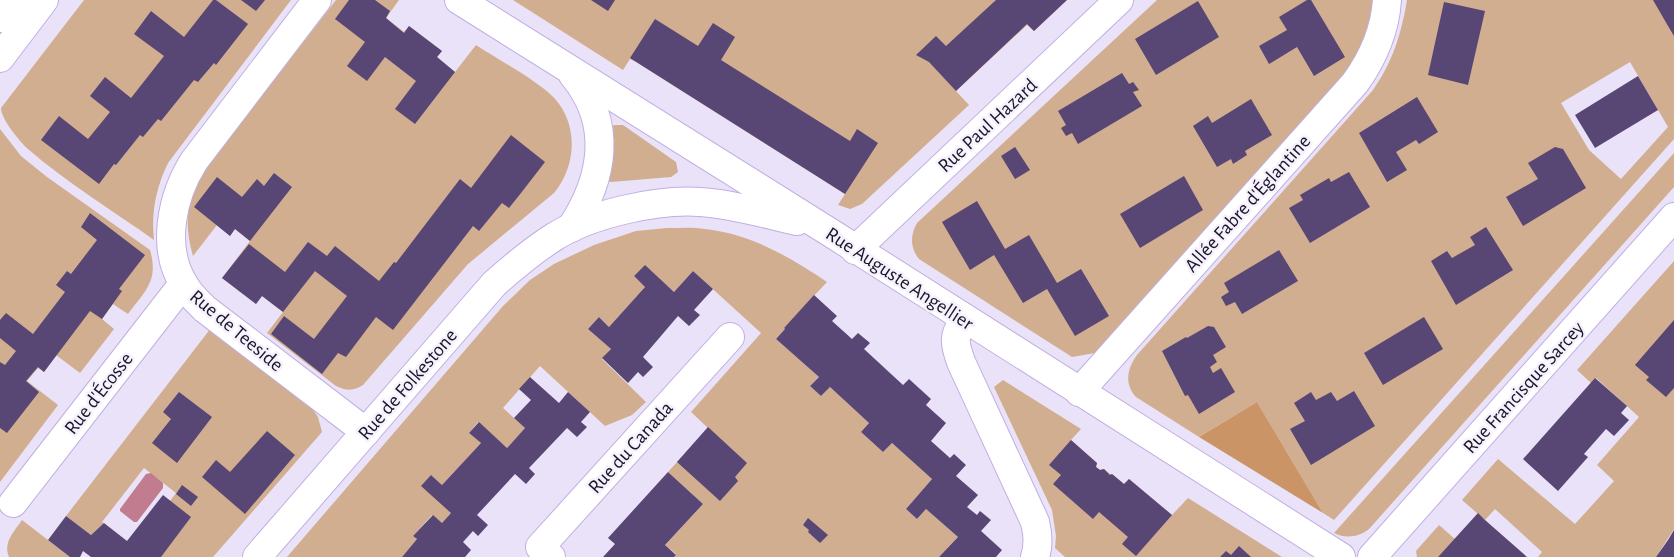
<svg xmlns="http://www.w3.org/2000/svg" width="1674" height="557" font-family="'Alegreya Sans',sans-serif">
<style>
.green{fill:#d1ae90;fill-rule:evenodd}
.forest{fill:#cb9466}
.water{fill:#c27c90}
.building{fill:#584674}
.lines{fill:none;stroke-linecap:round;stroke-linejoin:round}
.street-casing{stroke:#c1aee2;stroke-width:30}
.secondary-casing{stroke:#c1aee2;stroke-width:30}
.street{stroke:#fff;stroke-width:28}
.secondary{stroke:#fff;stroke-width:28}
.labels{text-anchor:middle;stroke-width:5;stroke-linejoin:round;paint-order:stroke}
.street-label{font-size:20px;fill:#1c1427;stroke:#f5f2fd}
</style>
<rect width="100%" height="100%" fill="#eae2f8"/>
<g class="green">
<path d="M84,0h207l-123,163c-12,25 -17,49 -14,77 -42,-30 -87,-57 -126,-91 -8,-7 -27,-30 -27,-41z"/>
<path d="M336,0h63l-13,18 18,14 5,-6 33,25 -5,6 18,15 21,-27c23,15 53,31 73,48 30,26 29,71 5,100l-86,71 -105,121c-9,6 -17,6 -27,1l-69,-53 16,-21 -21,-16 -6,8 -34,-26 28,-37 -15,-12 -5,7 -13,-11 -24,31c-10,-36 -6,-56 13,-88z"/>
<path d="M513,0h554l-33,31 -7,-6 -71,66 13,14 -107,99 -12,5 -12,-4 7,-11 -209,-132 -6,-3 -7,11z"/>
<path d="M1157,0h217c-4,26 -12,48 -26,70l-253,283 -23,4 -153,-98c-9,-11 -9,-24 -2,-36z"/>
<path d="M1407,0h267v139l-340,381 -11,-7 -66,-111 -58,35 -63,-40c-12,-13 -9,-28 1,-42l236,-265c20,-29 28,-55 34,-90zM1630,62l38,65 -47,52 -32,-29 -28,-47z"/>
<path d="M615,125h8l53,37 2,10 -7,5 -60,5 -3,-1 2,-54z"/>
<path d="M0,129l21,27 26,21 103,73c9,31 -5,41 -22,64l-15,-10 -11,15 12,10 -34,44 -24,-18 -12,17 -6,-4 -11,13 31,24 -58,77z"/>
<path d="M1674,153v34l-305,342c-10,8 -23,10 -35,4z"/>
<path d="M667,228c13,0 26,-1 38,1 46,5 85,28 122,53l-43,46 1,1 -9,10 43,38 -9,9 11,10 9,-9 39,36 -8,9 22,20 9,-9 40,36 -26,30 11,10 9,-10 32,28 -19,20h-265l2,-3 -11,-9 38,-41 -35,-32 40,-44 -17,-16 70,-79 -68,-62 -19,21 -29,-26 -11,10 11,11 -36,40 -10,-10 -11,12 23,20 -9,10 44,43 -14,13 -27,11 -65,-60 -37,42 22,20 -18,20 -29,-26 -9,11 12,10 -39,42 -11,-10 20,38 -9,10 -10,-8 -19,21 4,3 -15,18h-115l216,-251 27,-26 24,-16 40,-19 42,-14z"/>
<path d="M1674,261v268l-18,28h-118l4,-5 -47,-43 -10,11 -23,-20 36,-41 77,65 39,-43 -17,-16 42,-48 -43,-39 -5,5 -14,-13z"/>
<path d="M211,328l101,80 6,9 4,15 -109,125h-52l9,-56 6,-8 -32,-25 -42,54 2,1 -13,12 -25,-19z"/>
<path d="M1003,380l78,49 -10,11 26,23 -1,4 4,3 4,-1 6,5h2l12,10 5,-5 43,36 16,-17 94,59h-217l-10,-9 1,-12 -4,-26 -58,-123z"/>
<path d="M22,520l48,37h-61c-6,-15 5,-25 13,-37z"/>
<path d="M1439,525l16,14 -17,18h-21l-1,-6z"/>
</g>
<path class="forest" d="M1257,402l66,111 -124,-76z"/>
<path class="water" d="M151,473l12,10v5l-26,34h-3l-14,-11v-2l26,-35z"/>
<g class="building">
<path d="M213,0h3l32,24 -32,41 -2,-2 -16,19 -4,-2 -33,41 -3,-2 -15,18 -3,-2 -24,30 -2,-1 -15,20 -58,-44 18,-24 29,23 22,-27 -20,-16 15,-19 26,21 33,-42 -30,-22 17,-23 33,26z"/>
<path d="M241,0h24l-9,11z"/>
<path d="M349,0h26l15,11 -4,7 18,15 5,-7 33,25 -5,6 18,15 -40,52 -20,-15 21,-28 -31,-24 -18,24 -20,-15 18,-24 -30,-23z"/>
<path d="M591,0h24l-7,11z"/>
<path d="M996,0h71l-33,31 -7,-7 -71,67 -27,-29 -13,-7 20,-19 10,10z"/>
<path d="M1307,0h4l34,57 -31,19 -17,-29 -28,17 -10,-18 28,-16 -8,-13z"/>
<path d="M1653,0h21v36l-6,-10z"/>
<path d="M1198,1l21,36 -63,38 -21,-36z"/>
<path d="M1444,2l41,9 -17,74 -40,-10z"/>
<path d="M655,19l43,27 15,-23 22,14 -14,23 129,81 7,-12 21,14 -33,51 -215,-136z"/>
<path d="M1122,73l7,11 4,-2 6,8 -6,2 9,14 -64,38 -6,-11 -6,3 -5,-8 5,-3 -8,-14z"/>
<path d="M1638,76l20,34 -63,38 -20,-33z"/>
<path d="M1417,97l21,35 -19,12 -3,-4 -20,12 11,18 -20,12 -28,-49z"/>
<path d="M1251,99l21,36 -27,16 2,4 -14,9 -2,-5 -14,8 -24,-41 15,-10 4,7z"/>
<path d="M511,135l34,27 -24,31 -12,15 -7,-5 -23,28 -6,-5 -80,104 -17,-13 -30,40 -8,-4 -16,21 -51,-40 13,-18 30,23 33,-43 -32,-25 -32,41 -21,-16 -6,8 -34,-26 27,-34 36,28 23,-30 19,14 8,-10 44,35 15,-19 2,1 64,-84 11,9z"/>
<path d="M1015,147l15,23 -15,9 -14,-23z"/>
<path d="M1555,147l8,2 23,39 -63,38 -17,-29 32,-18 -10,-16z"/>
<path d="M1349,172l21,35 -60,36 -21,-35 14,-8 -3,-5 29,-17 2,4z"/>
<path d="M274,173l18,14 -42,54 -15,-12 -5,7 -36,-29 23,-30 25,20 15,-18 7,7z"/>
<path d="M1184,176l19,34 -63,38 -20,-34z"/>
<path d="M977,201l28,48 24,-14 28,48 24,-14 28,47 -34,20 -28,-47 -24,14 -29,-48 -24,15 -28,-48z"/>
<path d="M90,213l55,42 -26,34 3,2 -20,28 -12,-8 -46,61 -6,-5 -12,14 13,11 -32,41 -7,-5v-66l5,3 11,-14 -16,-13v-18l6,-7 27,21 32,-42 -9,-7 11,-14 4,3 26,-34 -16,-13z"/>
<path d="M1486,227l27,43 -57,35 -25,-44 16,-10 5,7 23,-13 -5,-8z"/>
<path d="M1279,250l19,31 -56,33 -7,-12 -9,4 -5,-9 8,-5 -5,-9z"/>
<path d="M645,265l29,27 19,-21 20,18 -19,21 6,5 -11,11 -11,-10 -35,41 10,10 -10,10 -5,-5 -10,11 -26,-25 9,-9 -23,-20 11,-12 10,10 36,-40 -11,-11z"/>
<path d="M814,295l23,21 -5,5 20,18 6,-6 12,10 -6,6 39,36 6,-6 22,20 -5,6 20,18 -15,18 19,17 4,-4 12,11 -10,11 22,19 -11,12 10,8 3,-4 11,9 -10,11 21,19 -6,7h-57l19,-20 -32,-28 -9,10 -11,-10 26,-30 -40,-36 -9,9 -22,-20 8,-9 -39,-36 -9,9 -11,-10 9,-9 -43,-38 9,-10 -1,-1z"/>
<path d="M1424,317l19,32 -60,36 -19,-32z"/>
<path d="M1674,320v68l-8,9 -20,-17 3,-3 -14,-12z"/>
<path d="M1208,326l6,1 12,20 -13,8 4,7 -7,5 3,6 8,-5 14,24 -36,22 -11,-19 -3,1 -23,-45 24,-14 1,1z"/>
<path d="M530,377l29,26 9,-11 22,20 -9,10 6,5 -10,10 -10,-9 -38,40 6,6 -9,10 -11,-10 -38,41 11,10 -10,11 -5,-5 -10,11 8,8 -6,7h-63l15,-18 -4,-3 20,-21 9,8 9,-10 -30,-27 10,-11 11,10 39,-42 -12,-10 10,-11 28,26 18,-20 -11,-10 17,-18 -12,-11z"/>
<path d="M1595,378l32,28 -6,7 8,7 -15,16 -8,-7 -22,25 4,3 -30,34 -35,-32z"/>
<path d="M1354,391l21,35 -64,39 -21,-36 15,-8 -11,-18 17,-11 5,8 15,-8 6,9z"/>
<path d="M179,392l33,25 -35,46 -25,-20 19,-24 -8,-7z"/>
<path d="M708,427l39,36 -12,14 3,4 -18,20 -43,-39z"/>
<path d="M267,431l28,24 -50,59 -43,-37 14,-17 14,12z"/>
<path d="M1071,440l26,23 -1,4 4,3 4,-1 6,6 2,-1 12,10 5,-5 43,36 -36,41 -14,-12 6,-7 -29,-25 -6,7 -40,-35 8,-9 -12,-10z"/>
<path d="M668,472l35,32 -38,41 11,10 -2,2h-71l12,-13 -7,-6z"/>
<path d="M182,485l16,12 -7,9 -15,-12z"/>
<path d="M163,495l28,22 -30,40h-70l-8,-6 -3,6h-10l-22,-17 18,-24 25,19 13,-12 23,18z"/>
<path d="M1478,513l7,7 42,37h-89z"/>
<path d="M808,518l20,17 -8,8 -12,-11 1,-2 -6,-5z"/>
<path d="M1674,530v27h-18l12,-17z"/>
<path d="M1239,546l12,11h-31l6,-6 5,4z"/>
</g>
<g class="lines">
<defs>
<g id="street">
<path d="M317,0l-123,161c-22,35 -34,87 -9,125 5,9 13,16 20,23l161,123"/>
<path d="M459,0l372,233 510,324"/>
<path d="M571,228c33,-50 42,-105 2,-153"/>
<path d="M855,250l264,-250"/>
<path d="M964,319c-11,18 -10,23 -3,43l74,160c3,12 4,23 0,35"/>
<path d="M1079,392l276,-309c18,-25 30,-52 32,-83"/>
<path d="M13,503l170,-219"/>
<path d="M257,557l237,-273c19,-17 38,-33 60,-47 36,-23 103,-38 146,-35 33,2 65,12 97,19"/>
<path d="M551,557l-11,-10 190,-210"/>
<path d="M1372,557l302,-340"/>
</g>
<g id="secondary">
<path d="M0,18l14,-18"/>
<path d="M0,58l44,-58"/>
</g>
</defs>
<use href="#street" class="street-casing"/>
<use href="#secondary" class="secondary-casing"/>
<use href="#street" class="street"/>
<use href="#secondary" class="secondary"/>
</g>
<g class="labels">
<g class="street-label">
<text transform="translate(987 125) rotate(-43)" y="7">Rue Paul Hazard</text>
<text transform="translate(1247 203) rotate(-48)" y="7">Allée Fabre d'Églantine</text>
<text transform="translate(900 278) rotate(33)" y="7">Rue Auguste Angellier</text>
<text transform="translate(237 330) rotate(40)" y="7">Rue de Teeside</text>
<text transform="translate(407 384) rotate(-49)" y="7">Rue de Folkestone</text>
<text transform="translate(1523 387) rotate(-48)" y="7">Rue Francisque Sarcey</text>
<text transform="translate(98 393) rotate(-52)" y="7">Rue d'Écosse</text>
<text transform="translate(630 447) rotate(-48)" y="7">Rue du Canada</text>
</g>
</g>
</svg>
